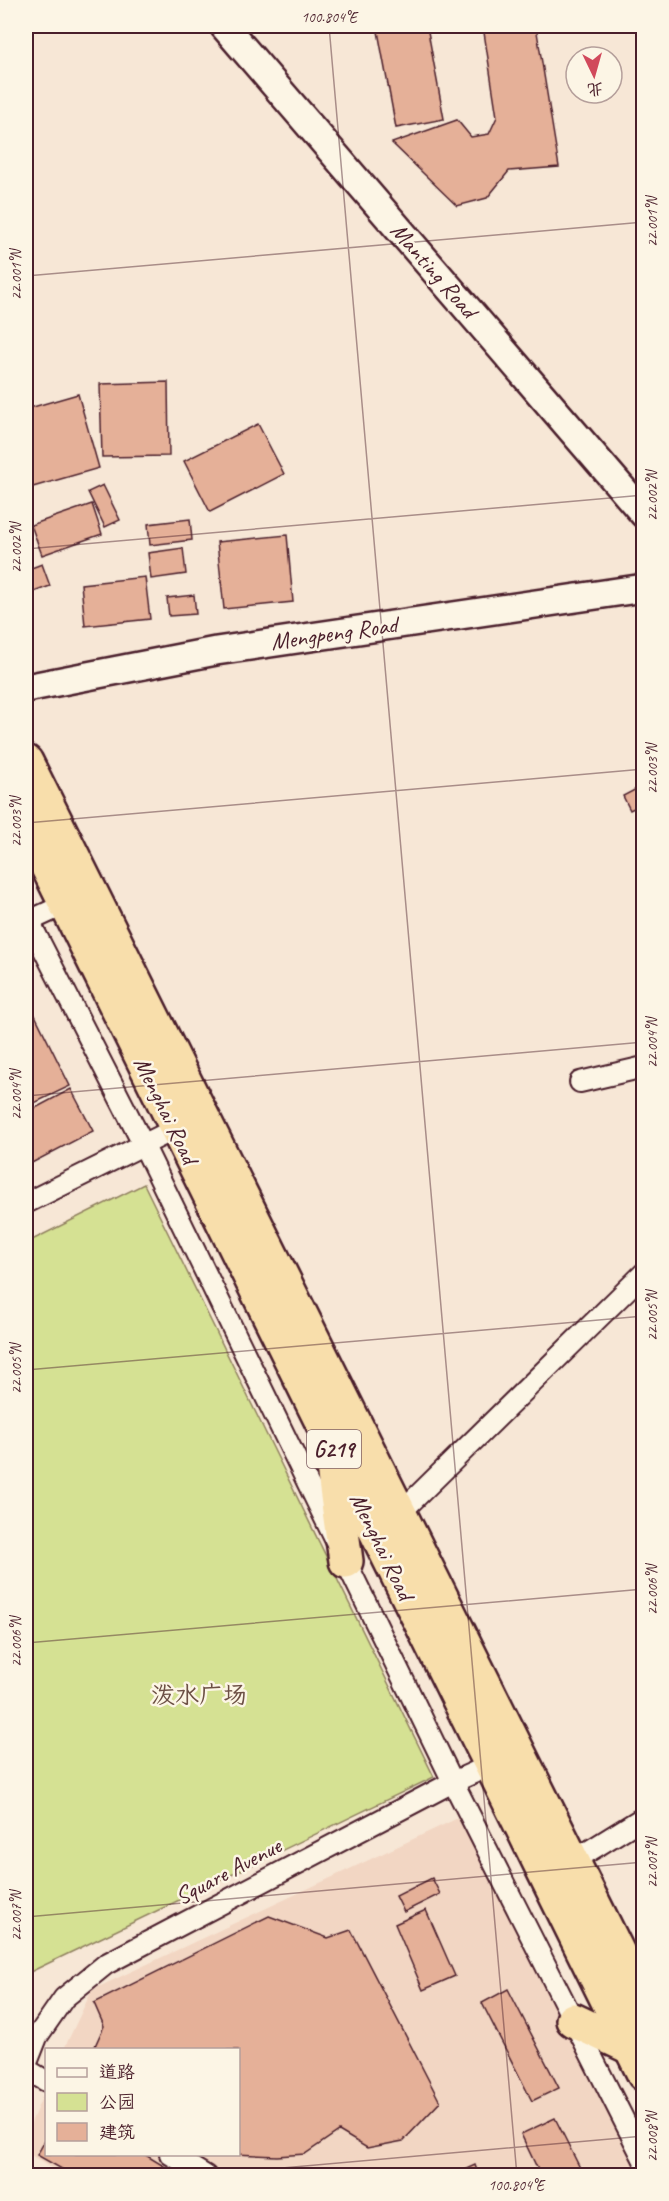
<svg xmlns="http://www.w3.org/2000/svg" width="669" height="2201" font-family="Caveat,'LXGW WenKai TC',sans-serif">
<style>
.built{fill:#f2d6c3}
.green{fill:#d5e193;stroke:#90805f;stroke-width:1.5}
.building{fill:#e5b098;stroke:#4a1f2b;stroke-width:1.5}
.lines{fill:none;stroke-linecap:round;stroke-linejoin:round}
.street-casing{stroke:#4a1f2b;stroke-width:24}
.secondary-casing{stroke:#4a1f2b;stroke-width:32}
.highway-casing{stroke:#4a1f2b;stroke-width:38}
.street{stroke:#fcf5e5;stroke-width:20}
.secondary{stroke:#fcf5e5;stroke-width:27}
.highway{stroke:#f8deab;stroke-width:33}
.ticks{fill:none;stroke:#4a1f2b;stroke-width:1.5;stroke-opacity:0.45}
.labels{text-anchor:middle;stroke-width:5;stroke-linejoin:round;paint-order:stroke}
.shield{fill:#fcf5e5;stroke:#7f5f63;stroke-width:1.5}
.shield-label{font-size:22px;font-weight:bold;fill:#4a1f2b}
.street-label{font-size:24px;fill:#4a1f2b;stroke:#fcf5e5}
.park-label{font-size:24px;fill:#6d5045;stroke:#fcf5e5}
.neatline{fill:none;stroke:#4a1f2b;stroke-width:2}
.ticks-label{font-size:15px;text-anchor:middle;fill:#4a1f2b}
</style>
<rect width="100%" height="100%" fill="#f7e7d6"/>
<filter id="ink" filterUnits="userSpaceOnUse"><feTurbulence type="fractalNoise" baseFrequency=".0167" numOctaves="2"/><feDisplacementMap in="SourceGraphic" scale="12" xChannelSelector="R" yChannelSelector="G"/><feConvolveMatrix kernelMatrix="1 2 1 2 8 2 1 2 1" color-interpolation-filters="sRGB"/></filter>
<g filter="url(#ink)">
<path class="built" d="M458,1818l183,357 -577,1 -38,-24v-18l20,-46v66h192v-104l-174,-1 28,-59z"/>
<path class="green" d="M144,1184l290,593 -408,197v-731z"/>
<g class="building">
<path d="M377,26h50l17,93 -48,9z"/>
<path d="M483,26h53l23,141 -50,4 -22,27 -30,8 -65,-63 65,-23 14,17 18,-3 8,-17z"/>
<path d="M168,382l1,74 -67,1 -2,-73z"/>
<path d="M78,394l21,74 -73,21v-80z"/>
<path d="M258,424l26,50 -74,38 -26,-51z"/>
<path d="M103,485l17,35 -15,7 -17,-35z"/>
<path d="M92,504l10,30 -60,21 -11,-30z"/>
<path d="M190,519l2,21 -42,5 -2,-21z"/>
<path d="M287,535l6,67 -69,7 -7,-67z"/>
<path d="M183,548l3,26 -35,5 -3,-26z"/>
<path d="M42,564l8,22 -24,9v-25z"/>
<path d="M145,577l5,42 -65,7 -4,-42z"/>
<path d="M194,595l2,19 -27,2 -2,-18z"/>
<path d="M644,785v18l-14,7 -7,-14z"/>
<path d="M26,997l44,89 -42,20 -2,-5z"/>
<path d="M71,1089l22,42 -67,35v-53z"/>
<path d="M432,1878l8,16 -36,18 -8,-16z"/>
<path d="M426,1910l29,66 -32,14 -28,-66z"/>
<path d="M269,1916l59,22 23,-8 89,172 -37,39 -36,7 -28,-17 -34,23 -28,2 -44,-2h5v-104h-138l-5,-4 9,-20 -10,-23z"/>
<path d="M508,1989l51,99 -27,13 -50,-98z"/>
<path d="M555,2118l29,58h-43l-20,-42z"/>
<path d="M46,2139v15h98l28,17 -2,5h-96l-37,-21z"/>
<path d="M475,2165l4,11h-28z"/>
</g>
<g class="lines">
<defs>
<g id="street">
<path d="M26,915l117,229 310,638 191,378"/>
<path d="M29,921l37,-17"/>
<path d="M580,1082l64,-15"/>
<path d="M26,1203l149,-74"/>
<path d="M400,1513l244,-240"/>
<path d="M573,1861l71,-44"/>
<path d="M26,2065l11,-28 27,-39 42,-34 347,-182 38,-17"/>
<path d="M26,2069l20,12"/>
<path d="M170,2154l36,22"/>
</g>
<g id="secondary">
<path d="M224,26l420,488"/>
<path d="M26,688l190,-37 428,-63"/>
</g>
<g id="highway">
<path d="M26,762l618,1243"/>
<path d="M26,823l618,1251"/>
<path d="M333,1467l13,94"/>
<path d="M573,2020l57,27"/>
</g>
</defs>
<use href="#street" class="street-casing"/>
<use href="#secondary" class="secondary-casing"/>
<use href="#highway" class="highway-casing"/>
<use href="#street" class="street"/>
<use href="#secondary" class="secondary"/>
<use href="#highway" class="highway"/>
</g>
</g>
<path class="ticks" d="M329,26l188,2150M26,276l618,-54M26,549l618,-54M26,823l618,-54M26,1096l618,-54M26,1370l618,-54M26,1643l618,-54M26,1917l618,-55M191,2176l453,-40"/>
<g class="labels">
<rect class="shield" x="307" y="1430" width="54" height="38" rx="4.5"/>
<g class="shield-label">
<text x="334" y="1457">G219</text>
</g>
<g class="street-label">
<text transform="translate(434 270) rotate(49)" y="8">Manting Road</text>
<text transform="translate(334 633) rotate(-8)" y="8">Mengpeng Road</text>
<text transform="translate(166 1110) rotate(64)" y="8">Menghai Road</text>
<text transform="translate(382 1546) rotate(64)" y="8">Menghai Road</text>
<text transform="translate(228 1871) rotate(-28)" y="8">Square Avenue</text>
</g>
<g class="park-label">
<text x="199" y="1703">泼水广场</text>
</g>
</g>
<rect width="669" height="2201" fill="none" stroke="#fcf5e5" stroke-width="66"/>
<rect x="45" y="2048" width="195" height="108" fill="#fcf5e5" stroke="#b59f9b" stroke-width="1.5"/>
<rect x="57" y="2068" width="30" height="9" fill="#fcf5e5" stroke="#b59f9b" stroke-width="1.5"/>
<text x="99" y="2078" font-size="18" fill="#4a1f2b">道路</text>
<rect x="57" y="2093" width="30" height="18" fill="#d5e193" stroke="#b59f9b" stroke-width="1.5"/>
<text x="99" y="2108" font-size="18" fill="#4a1f2b">公园</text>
<rect x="57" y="2123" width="30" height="18" fill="#e5b098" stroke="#b59f9b" stroke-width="1.5"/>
<text x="99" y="2138" font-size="18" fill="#4a1f2b">建筑</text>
<g transform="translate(594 75) rotate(175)"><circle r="28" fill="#fcf5e5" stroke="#b59f9b" stroke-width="1.5"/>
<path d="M0-4.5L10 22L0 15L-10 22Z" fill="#d1495b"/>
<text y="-9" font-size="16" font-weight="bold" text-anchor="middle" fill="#4a1f2b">北</text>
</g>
<rect x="33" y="33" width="603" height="2135" class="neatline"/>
<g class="ticks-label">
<text x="329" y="22">100.804°E</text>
<text transform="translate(652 222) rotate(-90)" y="5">22.001°N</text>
<text transform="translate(16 275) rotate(-90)" y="5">22.001°N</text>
<text transform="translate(652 496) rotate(-90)" y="5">22.002°N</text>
<text transform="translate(16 548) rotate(-90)" y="5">22.002°N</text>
<text transform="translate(652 769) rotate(-90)" y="5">22.003°N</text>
<text transform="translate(16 822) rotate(-90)" y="5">22.003°N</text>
<text transform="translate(652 1043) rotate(-90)" y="5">22.004°N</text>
<text transform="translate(16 1095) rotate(-90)" y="5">22.004°N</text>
<text transform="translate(652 1316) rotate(-90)" y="5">22.005°N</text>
<text transform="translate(16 1369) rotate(-90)" y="5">22.005°N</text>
<text transform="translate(652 1590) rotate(-90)" y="5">22.006°N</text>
<text transform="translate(16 1642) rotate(-90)" y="5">22.006°N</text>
<text transform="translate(652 1863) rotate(-90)" y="5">22.007°N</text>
<text transform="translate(16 1916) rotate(-90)" y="5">22.007°N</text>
<text transform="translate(652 2137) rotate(-90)" y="5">22.008°N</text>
<text x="516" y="2190">100.804°E</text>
</g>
</svg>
